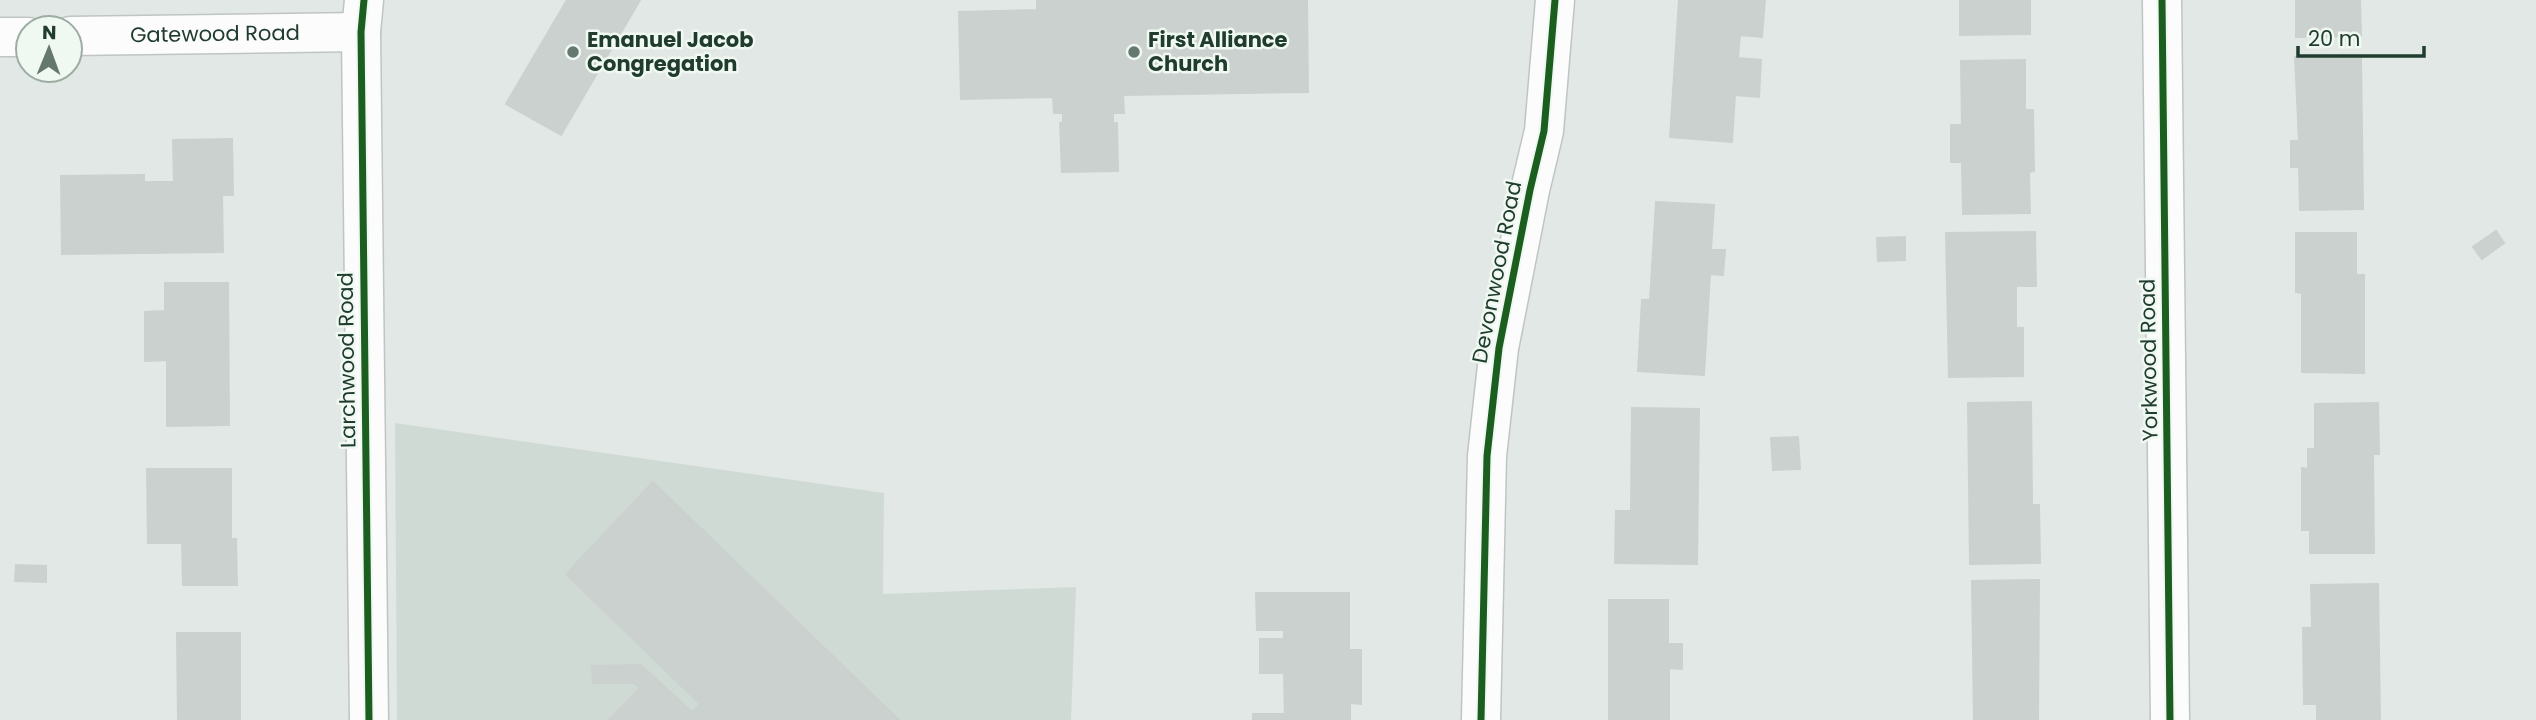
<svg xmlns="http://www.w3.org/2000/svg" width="2536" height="720" font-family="Poppins,sans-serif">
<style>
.built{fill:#d0dad4}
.building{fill:#cbd1ce;stroke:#cbd1ce;stroke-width:2}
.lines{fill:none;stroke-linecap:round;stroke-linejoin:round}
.street-casing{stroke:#bfc5c2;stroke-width:41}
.street{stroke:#fbfcfb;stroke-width:38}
.cycleway-casing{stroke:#f0f8f2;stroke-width:11}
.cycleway{stroke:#1b5e20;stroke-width:7}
.poi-dot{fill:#64786f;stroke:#f0f8f2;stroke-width:2.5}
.labels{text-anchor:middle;stroke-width:5;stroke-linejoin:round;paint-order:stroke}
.street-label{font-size:21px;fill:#203c2f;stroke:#f0f8f2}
.poi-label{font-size:21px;font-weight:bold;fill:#203c2f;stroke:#f0f8f2;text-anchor:start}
</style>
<rect width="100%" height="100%" fill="#e2e8e5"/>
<path class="built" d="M395,423l489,70 -1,101 193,-7 -5,133h-674z"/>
<g class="building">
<path d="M567,0h73l-79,135 -55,-31z"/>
<path d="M1037,0h270l1,92 -185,3 1,18h-11v10h4l1,48 -56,1 -2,-49h3v-10h-9l-1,-16 -92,2 -2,-87 78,-2z"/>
<path d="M1679,0h86l-3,37 -22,-2 -2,23 23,2 -2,37 -24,-2 -3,47 -62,-5z"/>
<path d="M1960,0h70v34l-70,1z"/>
<path d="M2296,0h64l1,36 -65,1z"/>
<path d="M2361,56l2,153 -63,1 -1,-43h-8v-26h8l-4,-84z"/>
<path d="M2025,60v50h8l1,61 -5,1 1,41 -67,1 -1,-52h-11v-37h11l-1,-64z"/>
<path d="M232,139l1,56h-11l1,57 -161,2 -1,-78 83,-1v7h30l-1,-42z"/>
<path d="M1656,202l58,3 -3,45h14l-2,25 -13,-1 -6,101 -66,-4 4,-71h8z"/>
<path d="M2496,231l8,12 -22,16 -9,-12z"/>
<path d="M2035,232l1,54h-20v42h7v48l-74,1 -3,-144z"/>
<path d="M2296,233h60v42h8v98l-62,-1v-79l-6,-1z"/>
<path d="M1905,237v23l-27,1 -1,-23z"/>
<path d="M165,283h63l1,142 -62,1v-66l-22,1v-49l20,-1z"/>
<path d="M2031,402l1,103h7l1,58 -70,1 -2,-161z"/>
<path d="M2378,403l1,51h-6l1,99h-64v-23h-8v-62l6,1v-20h7v-45z"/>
<path d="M1632,408l67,1 -2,155 -82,-1 1,-52h15z"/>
<path d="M1798,437l2,32 -27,1 -2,-32z"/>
<path d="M147,469h84v70h5l1,46h-54l-1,-42h-34z"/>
<path d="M653,482l246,238h-290l31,-32 -6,-5h-41l-1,-17 49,-1 51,47 8,-8 -134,-130z"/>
<path d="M16,565l30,1v16l-31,-1z"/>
<path d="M2039,580l-1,140h-64l-2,-139z"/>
<path d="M2378,584l2,136h-63v-16h-13l-1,-76h9l-1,-43z"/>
<path d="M1256,593h93v57h12v54l-11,-1v17h-65l-1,-47h-24v-34h24v-9h-27z"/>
<path d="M1609,600h59v44h14v25l-13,-1v52h-60z"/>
<path d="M177,633h63v87h-62z"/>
<rect x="1253" y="714" width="30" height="6"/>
</g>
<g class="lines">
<defs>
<g id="street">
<path d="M364,0l-3,32 8,688"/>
<path d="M2162,0l8,720"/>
<path id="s1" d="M70,36l291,-4"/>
<path d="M0,37h28"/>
<path d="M1481,720l6,-264 12,-108 31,-158 14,-59 11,-131"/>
</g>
</defs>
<use href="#street" class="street-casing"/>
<use href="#street" class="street"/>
<defs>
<g id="cycleway">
<path d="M364,0l-3,32 8,688"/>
<path d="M2162,0l8,720"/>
<path d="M1481,720l6,-264 12,-108 31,-158 14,-59 11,-131"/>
</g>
</defs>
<use href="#cycleway" class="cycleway-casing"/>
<use href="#cycleway" class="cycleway"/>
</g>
<g class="poi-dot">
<circle cx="573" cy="52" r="7"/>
<circle cx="1134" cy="52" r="7"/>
</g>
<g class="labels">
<g class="street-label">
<text dy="7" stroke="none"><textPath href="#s1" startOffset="145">Gatewood Road</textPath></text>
<text transform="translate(1497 272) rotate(-79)" y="7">Devonwood Road</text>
<text transform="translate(347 360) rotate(-91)" y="7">Larchwood Road</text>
<text transform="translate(2149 360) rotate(-91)" y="7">Yorkwood Road</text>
</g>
<g class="poi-label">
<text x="587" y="47">Emanuel Jacob<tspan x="587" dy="24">Congregation</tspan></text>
<text x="1148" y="47">First Alliance<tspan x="1148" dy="24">Church</tspan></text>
</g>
</g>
<g transform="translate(49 49) rotate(1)"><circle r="33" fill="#f0f8f2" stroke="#9dada4" stroke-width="2"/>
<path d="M0-5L12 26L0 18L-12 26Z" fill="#64786f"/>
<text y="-10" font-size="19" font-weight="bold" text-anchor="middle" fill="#203c2f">N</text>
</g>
<path d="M2298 46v10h126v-10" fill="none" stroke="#203c2f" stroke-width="3.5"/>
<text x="2308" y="46" font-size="21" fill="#203c2f" stroke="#f0f8f2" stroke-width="5" paint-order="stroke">20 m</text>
</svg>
